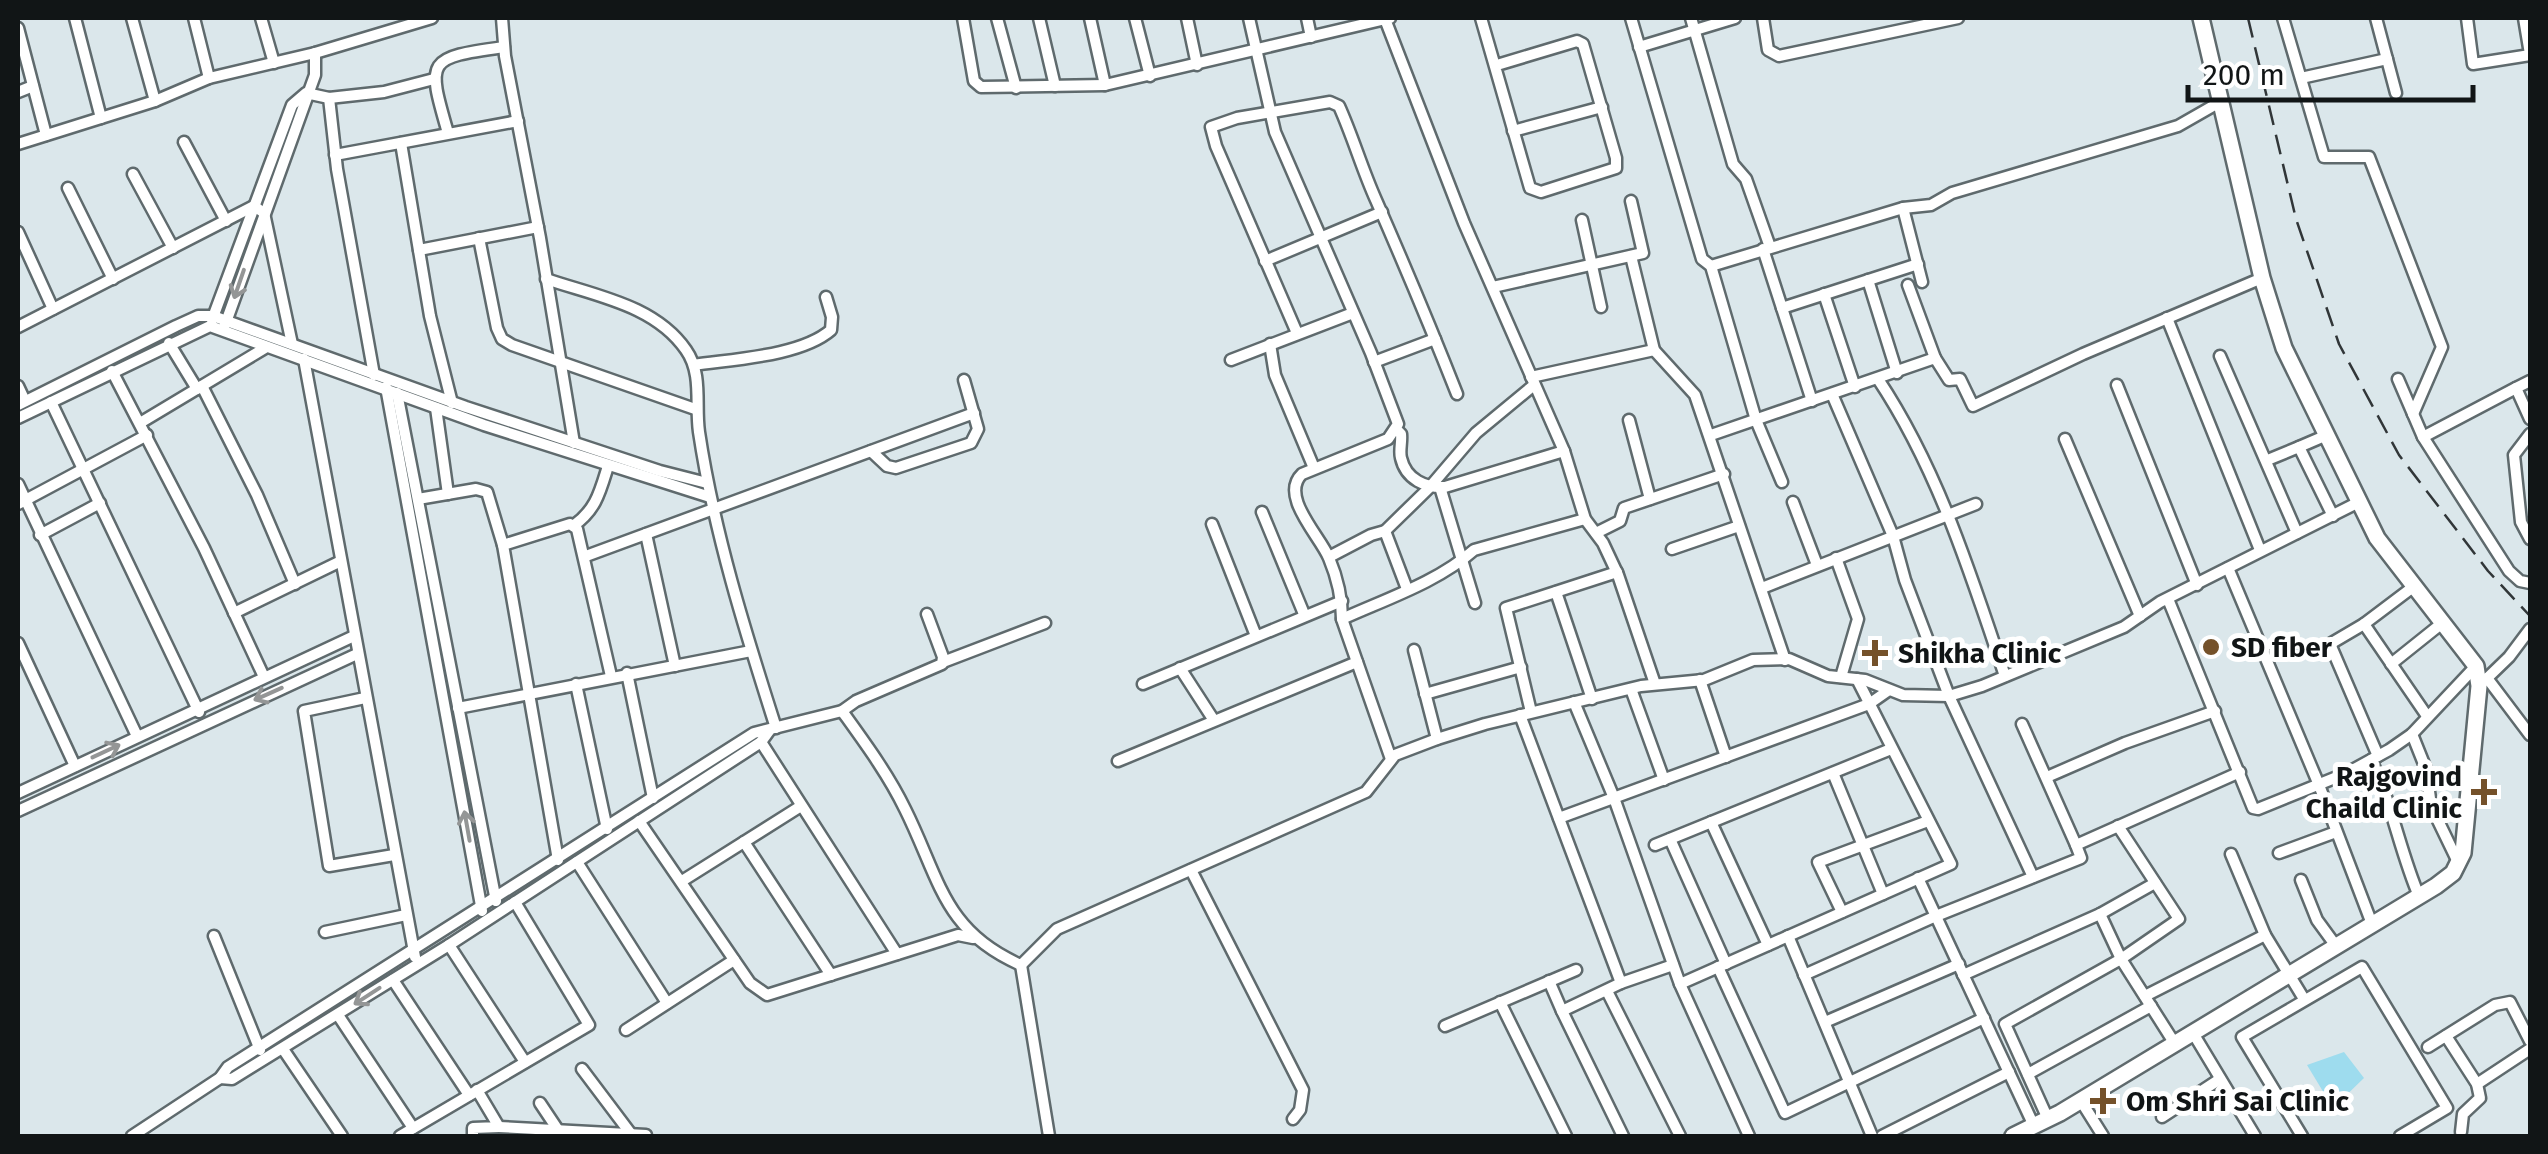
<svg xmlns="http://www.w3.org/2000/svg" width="2548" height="1154" font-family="'Fira Sans',sans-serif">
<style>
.green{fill:#9edcee}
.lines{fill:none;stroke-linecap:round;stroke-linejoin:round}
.street-casing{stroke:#5f6a6d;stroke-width:15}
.secondary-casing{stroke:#5f6a6d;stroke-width:20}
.street{stroke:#fff;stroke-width:10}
.secondary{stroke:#fff;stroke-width:15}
.rail{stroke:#313638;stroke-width:2.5;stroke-dasharray:20 10;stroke-linecap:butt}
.oneway{stroke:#949696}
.poi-dot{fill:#74512a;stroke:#fff;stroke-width:4}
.labels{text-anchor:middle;stroke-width:10;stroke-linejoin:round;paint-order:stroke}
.poi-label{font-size:28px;font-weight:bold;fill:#111516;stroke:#fff;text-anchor:start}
</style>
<rect width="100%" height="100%" fill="#dbe7eb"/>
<path class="green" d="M2344,1052l20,26 -31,30 -26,-43z"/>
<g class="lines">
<defs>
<g id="street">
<path d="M75,18l26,100"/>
<path d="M132,18l23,83"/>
<path d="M194,18l15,60"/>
<path d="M261,18l13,45"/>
<path d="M502,18l3,38 35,182 34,205"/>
<path d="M963,18l11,63 7,6 124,-2"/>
<path d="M997,18l19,70"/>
<path d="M1039,18l16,68"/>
<path d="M1090,18l15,67 285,-67"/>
<path d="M1135,18l15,58"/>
<path d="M1187,18l10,47"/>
<path d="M1249,18l26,114 96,221 27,71 -10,15 -86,35c-23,22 18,62 27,84 8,19 13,40 13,61l49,140"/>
<path d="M1307,18l4,19"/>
<path d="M1481,18l49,170 11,4 75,-24v-10l-33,-114 -6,-3 -80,24"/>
<path d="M1631,18l71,241 9,7 45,154 26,62"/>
<path d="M1691,18l42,146 13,15 24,68"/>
<path d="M1763,18l5,32 11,6 179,-38"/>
<path d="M2283,18l41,139h45l73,190 -29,67"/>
<path d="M2376,18l20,75"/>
<path d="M2467,18l6,46 57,-9"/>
<path d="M2524,18l6,36"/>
<path d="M1385,19l79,204 100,228 21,68 18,24 15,32 37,109"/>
<path d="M18,28l28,107"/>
<path d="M1639,47l96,-29"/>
<path d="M2301,78l86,-19"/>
<path d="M18,92l15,-6"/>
<path d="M329,98l55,-6 50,-13"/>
<path d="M1513,131l89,-24"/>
<path d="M448,133c-22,-75 -21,-75 56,-86"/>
<path d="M184,142l42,79"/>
<path d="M401,143l29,173 22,87"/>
<path d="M18,144l137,-43 54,-23 106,-25 117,-35"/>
<path d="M335,155l183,-34"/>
<path d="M133,174l40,74"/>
<path d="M68,188l45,91"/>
<path d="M1903,208l19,74"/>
<path d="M1582,220l19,87"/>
<path d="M18,232l35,77"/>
<path d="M479,238l18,90 5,11 10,6 183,64"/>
<path d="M1763,249l49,152"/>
<path d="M419,250l119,-23"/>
<path d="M1631,256l23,94 41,45 90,265"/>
<path d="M1265,261l117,-49"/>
<path d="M1711,266l192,-58 28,-3 21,-12 226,-67 42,-24"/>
<path d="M546,279c50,17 109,26 140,71 17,24 9,55 13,82 15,100 46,199 77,296"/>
<path d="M1868,280l29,93"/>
<path d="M1908,285l27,73"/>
<path d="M1493,287l150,-34 -12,-52"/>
<path d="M1824,294l31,93"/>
<path d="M1782,308l136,-44"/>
<path d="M2167,318l93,232"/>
<path d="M212,320l80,-215 14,-12 23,5 8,71 37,206"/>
<path d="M225,325l90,-250v-22"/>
<path d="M18,327l236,-121 10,7 28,131"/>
<path d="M1297,333l-81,-187 -5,-19 26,-9 93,-16 9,4c14,31 23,63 37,94 28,64 55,128 81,194"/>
<path d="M169,343l28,46"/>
<path d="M1270,344l5,31 39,93"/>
<path d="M2220,356l77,177"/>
<path d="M304,359l111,598"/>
<path d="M1231,360l122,-47"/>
<path d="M1374,362l61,-23"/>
<path d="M694,365c40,-6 107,-9 137,-35l1,-13 -6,-20"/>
<path d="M112,371l92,177 60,129"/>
<path d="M1531,377l123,-27"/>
<path d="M1878,379c60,90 93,196 127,297"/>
<path d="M2398,379l25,58 86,134 11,10 10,2"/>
<path d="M2530,381l-14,7 14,31"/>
<path d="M2117,385l80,200"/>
<path d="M18,386l7,15"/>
<path d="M202,386l55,109 38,89"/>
<path d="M386,387l96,524"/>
<path d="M397,393l99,508"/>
<path d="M1832,394l61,142 12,44 44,116 84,181"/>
<path d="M51,402l148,310"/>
<path d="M18,405l158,-79 22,-10h15l253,91 194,64 47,12"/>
<path d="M436,408l12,86"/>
<path d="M18,418l192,-92 274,99 226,72"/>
<path d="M1629,420l21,79"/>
<path d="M140,423l125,-75"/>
<path d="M1396,429l5,5c1,8 -2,17 0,24 5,22 25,30 44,29l119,-36"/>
<path d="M2530,434l-16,21 7,67 9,17"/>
<path d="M1711,435l224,-77 14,22 11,-1 13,27 110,-52 179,-76"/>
<path d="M2423,437l93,-49"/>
<path d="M2065,439l75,177"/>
<path d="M2299,447l28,-12"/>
<path d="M871,451l16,15 9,2 75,-25 7,-14 -14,-49"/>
<path d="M2270,459l29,-12 34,69"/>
<path d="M18,484l119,252"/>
<path d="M1440,487l35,116"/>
<path d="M418,499l58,-10 11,3 16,53 67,-21 7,5 34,147"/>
<path d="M1793,502l24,63"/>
<path d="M18,504l129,-69"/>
<path d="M1262,512l42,102"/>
<path d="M1212,524l44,112"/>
<path d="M573,526c23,-16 27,-34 35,-60"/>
<path d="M1385,531l22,58"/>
<path d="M1596,533l24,-12 4,-13 100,-34"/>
<path d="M646,534l29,132"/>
<path d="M40,535l60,-32"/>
<path d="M503,545l55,315"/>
<path d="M1672,549l67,-23"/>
<path d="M586,556l388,-143"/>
<path d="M1329,557l42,-22 14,-4 44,-43 47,-55 58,-48"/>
<path d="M1836,558l22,61 -17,58"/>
<path d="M2228,568l91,217 53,139"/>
<path d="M1762,588l214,-84"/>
<path d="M1556,592l36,107"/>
<path d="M2168,599l85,209 5,1 89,-36 42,-23 23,-16 64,-68"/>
<path d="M234,613l107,-52"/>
<path d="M1342,619c44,-20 96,-37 132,-69l111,-31"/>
<path d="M2364,624l63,92"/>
<path d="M18,643l57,123"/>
<path d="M1414,650l23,89"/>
<path d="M943,662l102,-39"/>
<path d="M2391,664l50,-40"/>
<path d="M1180,668l33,51"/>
<path d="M627,673l26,125"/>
<path d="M2487,678l43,57"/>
<path d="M1700,680l26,77"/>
<path d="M576,684l31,145"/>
<path d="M1143,684l199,-83"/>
<path d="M2479,686l30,-29 21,-28"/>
<path d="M1631,689l33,91"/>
<path d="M1425,694l96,-27"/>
<path d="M365,698l-61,13 25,155 65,-11"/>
<path d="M1574,702l40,96 66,186 69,152"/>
<path d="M458,708l293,-57"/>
<path d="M842,711c23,32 46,63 63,98 35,70 38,122 116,156l36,-36 309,-137 29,-37 42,-16 48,-15 156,-38 63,-6 49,-20 36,-1 39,17 37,4 38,15 46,1 33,-10 142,-59 36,-25 199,-100"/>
<path d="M1531,712l-25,-104 111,-36"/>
<path d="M1520,715l101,268"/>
<path d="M2022,724l54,121 164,-73"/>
<path d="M2412,734l14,35 5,37 27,56"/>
<path d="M761,742l136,212"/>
<path d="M2378,756l-48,-112 34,-20 49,-37"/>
<path d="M2371,760c21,43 29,92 48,136"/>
<path d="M1118,761l239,-99"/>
<path d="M1833,773l50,121"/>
<path d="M2047,777l78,-34 90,-32"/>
<path d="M18,793l336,-157"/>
<path d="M18,811l339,-157"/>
<path d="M1559,818l310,-114 20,-14"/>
<path d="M639,821l111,162 17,12 191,-60 15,3"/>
<path d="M1711,822l57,123"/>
<path d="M1670,839l56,125"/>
<path d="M744,842l87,133"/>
<path d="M1655,845l236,-96"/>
<path d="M2279,853l57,-21"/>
<path d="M2231,854l34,81 39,64"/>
<path d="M577,862l90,141"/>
<path d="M1191,870l112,220 -3,20 -7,9"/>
<path d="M1918,878l116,248"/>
<path d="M2301,880l16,40 19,26"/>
<path d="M682,881l119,-75"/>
<path d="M1842,912l-24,-50 110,-41"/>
<path d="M2100,914l21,45 54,85"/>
<path d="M325,932l81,-17"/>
<path d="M214,936l46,114"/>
<path d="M1788,936l84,200"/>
<path d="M449,945l76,117"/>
<path d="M1021,965l28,171"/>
<path d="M1718,967l67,146 199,-95"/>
<path d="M1804,975l132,-59 145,-58 -5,-13"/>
<path d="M1963,975l137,-61 55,-31"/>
<path d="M393,980l76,115"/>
<path d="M1549,981l13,30"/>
<path d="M1680,984l271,-120 -94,-185"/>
<path d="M1607,991l73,145"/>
<path d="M2145,996l120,-61"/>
<path d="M1500,1002l66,134"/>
<path d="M338,1015l75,113"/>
<path d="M1825,1022l134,-58"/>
<path d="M1445,1026l131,-56"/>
<path d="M626,1030l108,-70"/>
<path d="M2193,1033l62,103"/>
<path d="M2446,1036l31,48 3,14 -17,16 -2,18"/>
<path d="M2428,1047l67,-42 15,-3 20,39"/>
<path d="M283,1049l59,87"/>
<path d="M582,1069l49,65"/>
<path d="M2028,1074l123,-68"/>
<path d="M220,1078l12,1 217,-134 312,-203 8,-11"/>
<path d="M2477,1084l53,-35"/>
<path d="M2081,1101l22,35"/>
<path d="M540,1103l18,27"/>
<path d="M2162,1117l58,-38"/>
<path d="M2048,1119l-43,-95 116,-65 58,-40 -61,-93"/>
<path d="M499,1127l147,8"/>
<path d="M132,1136l88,-58 8,-11 526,-334 88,-22 14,-10 86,-37 1,-7 -16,-43"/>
<path d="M400,1136l189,-111 -74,-123"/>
<path d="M473,1136v-8l26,-1 -22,-37"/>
<path d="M1623,1136l-61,-125 59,-28 52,-18"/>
<path d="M1882,1136l127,-64"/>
<path d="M2302,1136l-60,-99 120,-70 85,141 -47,28"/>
</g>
<path id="secondary" d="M2013,1136l47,-23 376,-227 17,-13 10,-20 16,-167 -3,-20 -99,-128 -93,-190 -22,-70 -61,-260"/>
</defs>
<use href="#street" class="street-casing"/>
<use href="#secondary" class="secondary-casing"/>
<use href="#street" class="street"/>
<use href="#secondary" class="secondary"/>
<path class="rail" d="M2248,18l48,201 43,125 60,111 89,116 42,45"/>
</g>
<defs><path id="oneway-shaft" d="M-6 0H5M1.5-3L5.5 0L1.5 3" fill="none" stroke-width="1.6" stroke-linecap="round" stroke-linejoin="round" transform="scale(2.5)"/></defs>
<g class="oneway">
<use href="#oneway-shaft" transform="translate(239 284) rotate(109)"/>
<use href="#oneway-shaft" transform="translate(268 694) rotate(156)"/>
<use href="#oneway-shaft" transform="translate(106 751) rotate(-25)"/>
<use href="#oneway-shaft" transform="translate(467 826) rotate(-100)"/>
<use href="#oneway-shaft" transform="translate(367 996) rotate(147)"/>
</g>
<g class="poi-dot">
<circle cx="2211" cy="647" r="10"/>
<path d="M1870 638h10v10h10v10h-10v10h-10v-10h-10v-10h10z"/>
<path d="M2479 777h10v10h10v10h-10v10h-10v-10h-10v-10h10z"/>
<path d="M2098 1086h10v10h10v10h-10v10h-10v-10h-10v-10h10z"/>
</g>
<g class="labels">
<g class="poi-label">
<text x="2231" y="657">SD fiber</text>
<text x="1898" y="663">Shikha Clinic</text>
<text x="2462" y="786" text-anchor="end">Rajgovind<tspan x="2462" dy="32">Chaild Clinic</tspan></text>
<text x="2126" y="1111">Om Shri Sai Clinic</text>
</g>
</g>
<rect width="2548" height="1154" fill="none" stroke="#111516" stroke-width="40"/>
<path d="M2188 85v15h285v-15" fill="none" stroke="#111516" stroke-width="5"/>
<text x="2203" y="85" font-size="30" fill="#111516" stroke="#ffffff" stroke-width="8" paint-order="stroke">200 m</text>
</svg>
